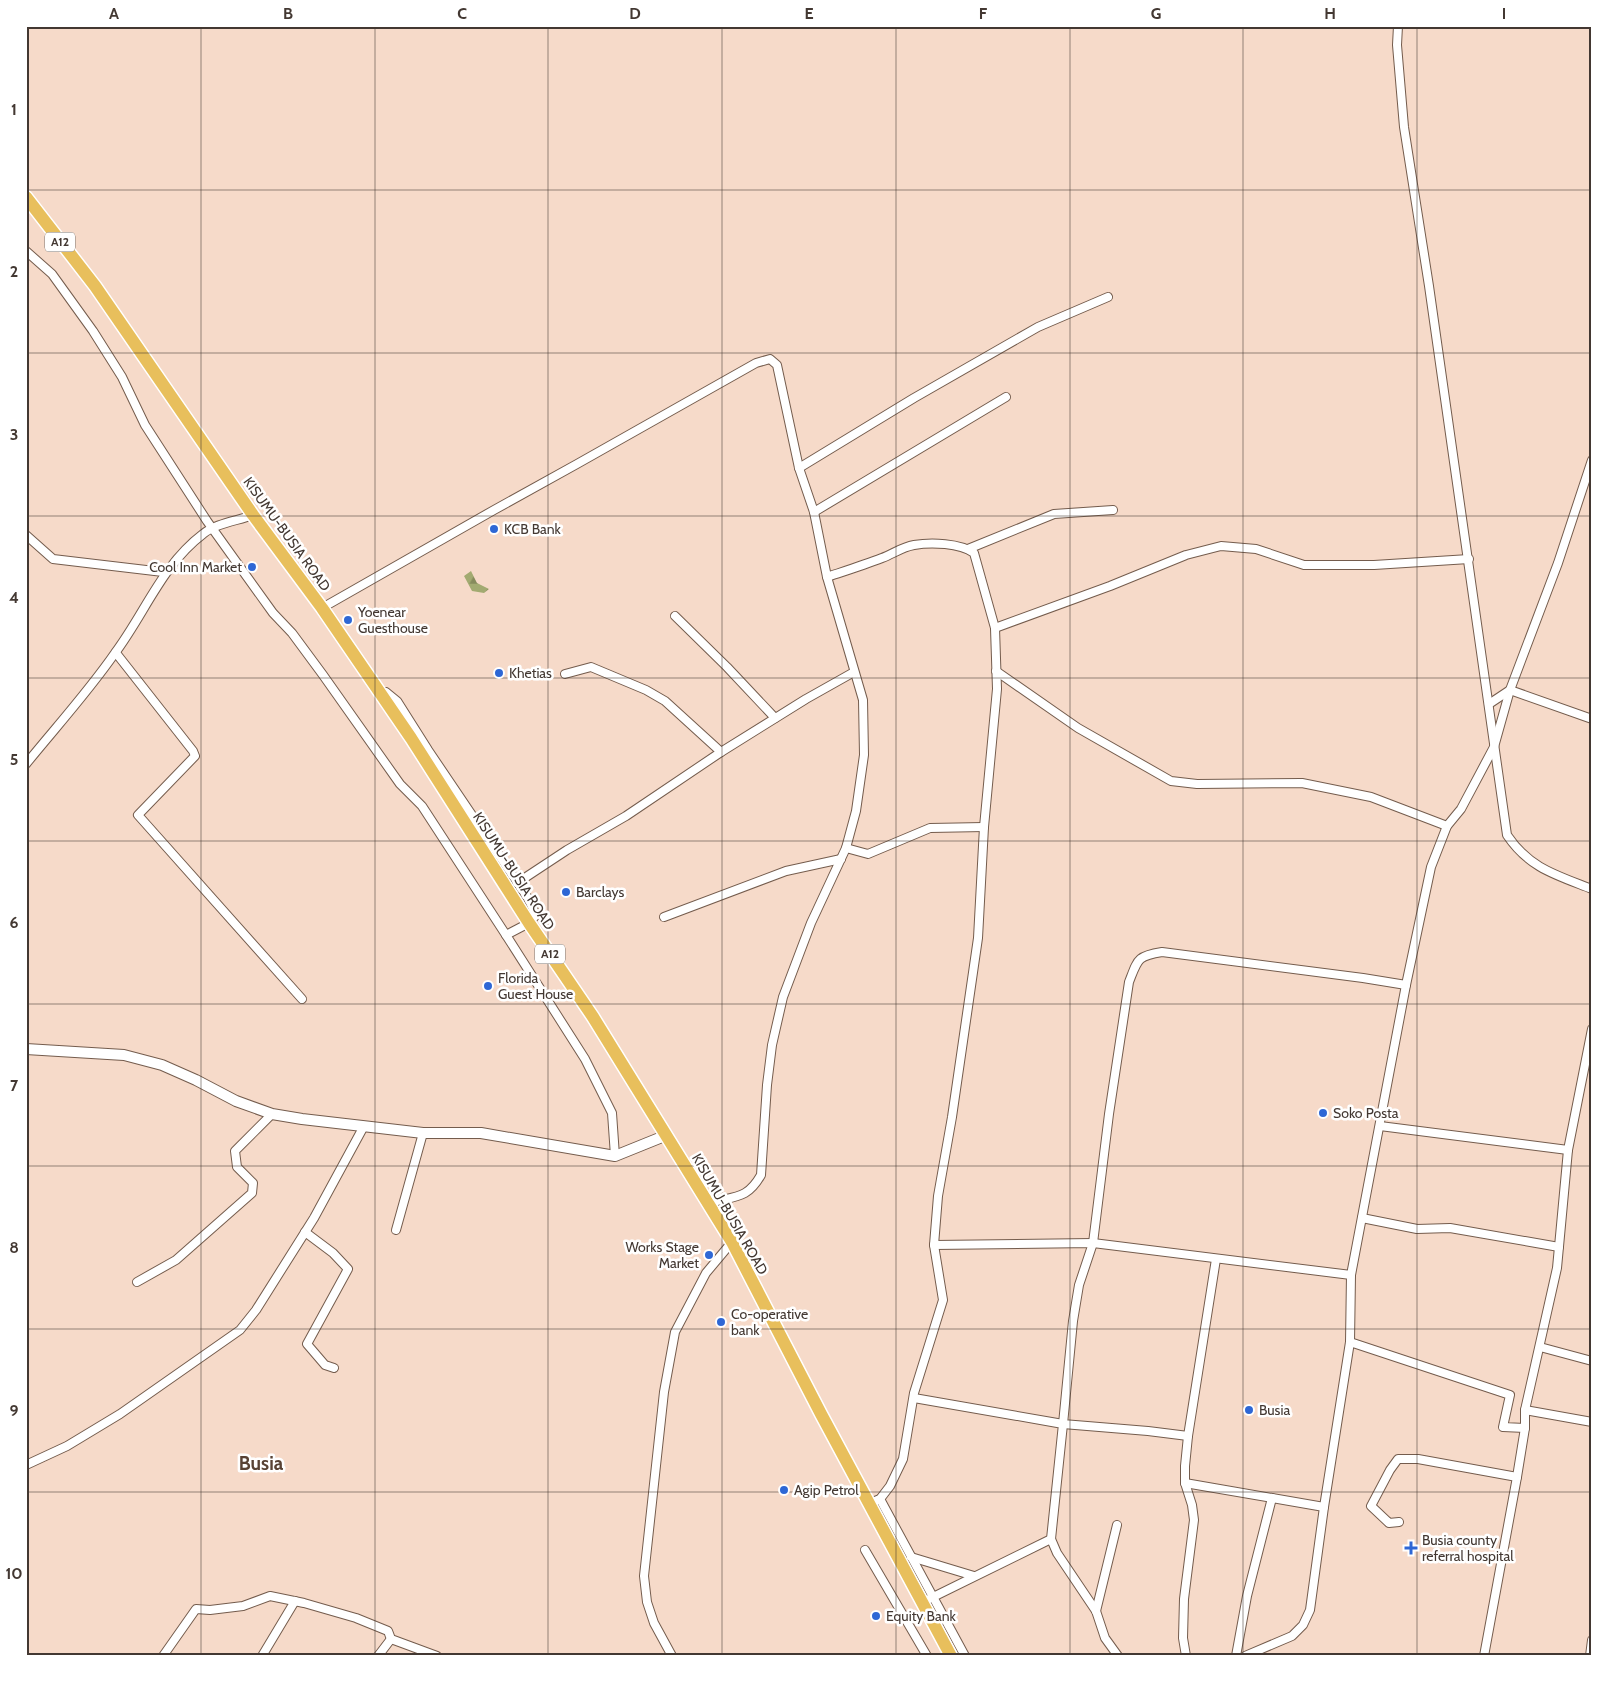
<svg xmlns="http://www.w3.org/2000/svg" width="1618" height="1682" font-family="Cabin,sans-serif">
<style>
.forest{fill:url(#forest-firs)}
.lines{fill:none;stroke-linecap:round;stroke-linejoin:round}
.minor-casing{stroke:#745c4d;stroke-width:10}
.tertiary-casing{stroke:#745c4d;stroke-width:12}
.trunk-casing{stroke:#fff;stroke-width:15}
.minor{stroke:#fff;stroke-width:8}
.tertiary{stroke:#fff;stroke-width:10}
.trunk{stroke:#e8bf5c;stroke-width:12}
.grid{fill:none;stroke:#433832;stroke-width:1;stroke-opacity:0.55}
.poi-dot{fill:#2e67d5;stroke:#fff;stroke-width:2}
.labels{text-anchor:middle;stroke-width:5;stroke-linejoin:round;paint-order:stroke}
.shield{fill:#fff;stroke:#7b7470;stroke-width:1}
.shield-label{font-size:12px;font-weight:bold;fill:#433832}
.poi-label{font-size:14px;fill:#433832;stroke:#fff;text-anchor:start}
.street-label{font-size:14px;fill:#433832;stroke:#fff}
.district-label{font-size:19px;font-weight:bold;fill:#584234;stroke:#fff}
.neatline{fill:none;stroke:#433832;stroke-width:2}
.grid-label{font-size:16px;text-anchor:middle;font-weight:bold;fill:#433832}
</style>
<defs>
<pattern id="forest-firs" width="22" height="20" patternUnits="userSpaceOnUse" patternTransform="scale(1.25)"><rect width="22" height="20" fill="#a2aa71"/><path d="M5 1l3.5 6h-7zM16 11l3.5 6h-7z" fill="#868b5d"/></pattern>
</defs>
<rect width="100%" height="100%" fill="#f6dac9"/>
<path class="forest" d="M471,571l6,12 12,6 -5,4 -12,-2 -8,-15z"/>
<g class="lines">
<defs>
<g id="minor">
<path d="M1398,26l-1,19 7,82 25,159 78,549c22,33 49,40 85,54"/>
<path d="M26,251l26,23 41,57 29,46 23,48 62,96 66,92 19,20 31,42 77,109 22,22 84,129 23,-12 7,-8 -8,-17 -100,-148 -31,-49 -11,-9 -6,3"/>
<path d="M799,468l115,-70 124,-71 70,-30"/>
<path d="M814,512l192,-115"/>
<path d="M26,535l27,24 110,13"/>
<path d="M968,549l86,-35 59,-4"/>
<path d="M827,577c18,-6 37,-12 55,-19 11,-4 20,-11 32,-13 17,-3 46,-2 60,8l21,75 2,61 -13,138 -6,111 -26,179 -14,79 -4,49 9,55 -29,93 -11,66 -13,27 -10,13 -10,4"/>
<path d="M322,608l172,-98 83,-46 179,-101 14,-4 7,6 22,103 15,44 13,65 36,123 1,55 -8,56 -10,37 -35,75 -28,74 -11,48 -5,40 -6,90c-13,23 -24,21 -48,27h-6"/>
<path d="M675,616l52,51 48,51"/>
<path d="M995,628l115,-42 76,-31 35,-9 35,3 48,16h70l95,-6"/>
<path d="M116,653l77,98 2,5 -57,59 164,184"/>
<path d="M996,671l82,57 93,53 26,3 105,-1 69,14 76,29"/>
<path d="M565,674l26,-7 55,23 19,11 56,51"/>
<path d="M1489,704l21,-14 82,29"/>
<path d="M26,764c30,-37 62,-72 89,-111 30,-40 47,-88 88,-119 13,-11 34,-13 50,-19"/>
<path d="M846,848l22,6 62,-26 54,-1"/>
<path d="M517,883l50,-33 59,-34 95,-64 85,-53 48,-27"/>
<path d="M664,917l122,-46 55,-12"/>
<path d="M506,935l79,124 27,54 3,43"/>
<path d="M1380,1126l188,24"/>
<path d="M1362,1218l55,11 33,-1 109,19"/>
<path d="M396,1230l27,-97"/>
<path d="M305,1232l28,21 15,16 -41,75 18,21 9,3"/>
<path d="M934,1245l159,-2 258,32"/>
<path d="M137,1282l39,-22 76,-67 1,-10 -16,-16 -2,-16 37,-37"/>
<path d="M1350,1342l160,53 -7,32 22,1"/>
<path d="M1540,1347l52,14"/>
<path d="M914,1398l149,26 -12,115 -128,63"/>
<path d="M1525,1410l67,12"/>
<path d="M1188,1436l-40,-5 -85,-7 10,-103 6,-36 14,-42 16,-129 20,-132c9,-23 8,-26 33,-30l201,26 43,7"/>
<path d="M26,1465l41,-19 53,-32 120,-84 16,-20 58,-92 50,-92"/>
<path d="M1185,1483l139,24"/>
<path d="M880,1499l85,157"/>
<path d="M1399,1522l-10,1 -18,-17 19,-36 8,-11h20l99,18"/>
<path d="M1051,1539l6,14 39,58 9,27 13,18"/>
<path d="M865,1550l62,106"/>
<path d="M911,1557l63,19"/>
<path d="M1096,1611l21,-86"/>
<path d="M163,1656l33,-47 14,1 33,-4 27,-10 34,7 52,15 32,13 3,8 46,17"/>
<path d="M262,1656l33,-55"/>
<path d="M378,1656l13,-17"/>
<path d="M672,1656l-18,-33 -7,-21 -3,-26 20,-184 11,-60 31,-59 26,-31"/>
<path d="M1186,1656l-3,-18 1,-39 10,-79 -2,-15 -7,-22v-17l3,-30 28,-177"/>
<path d="M1236,1656l11,-60 25,-98"/>
<path d="M1245,1656l47,-20 11,-11 7,-15 14,-103 26,-165 1,-67 55,-290 25,-118 16,-41 14,-17 33,-62 16,-57 48,-127 34,-103"/>
<path d="M1484,1656l33,-179 8,-49v-18l32,-142 11,-118 24,-121"/>
<path d="M1590,1656l2,-16"/>
</g>
<path id="tertiary" d="M26,1049l98,6 38,10 34,15 40,21 36,13 30,5 121,14h58l134,23 52,-21"/>
<path id="trunk" d="M26,197l69,89 158,229 69,93 89,130 118,185 64,94 139,225 89,172 130,242"/>
</defs>
<use href="#minor" class="minor-casing"/>
<use href="#tertiary" class="tertiary-casing"/>
<use href="#trunk" class="trunk-casing"/>
<use href="#minor" class="minor"/>
<use href="#tertiary" class="tertiary"/>
<use href="#trunk" class="trunk"/>
</g>
<path class="grid" d="M201,26v1630M375,26v1630M548,26v1630M722,26v1630M896,26v1630M1070,26v1630M1243,26v1630M1417,26v1630M26,190h1566M26,353h1566M26,516h1566M26,678h1566M26,841h1566M26,1004h1566M26,1166h1566M26,1329h1566M26,1492h1566"/>
<g class="poi-dot">
<circle cx="494" cy="529" r="5"/>
<circle cx="252" cy="567" r="5"/>
<circle cx="348" cy="620" r="5"/>
<circle cx="499" cy="673" r="5"/>
<circle cx="566" cy="892" r="5"/>
<circle cx="488" cy="986" r="5"/>
<circle cx="1323" cy="1113" r="5"/>
<circle cx="709" cy="1255" r="5"/>
<circle cx="721" cy="1322" r="5"/>
<circle cx="1249" cy="1410" r="5"/>
<circle cx="784" cy="1490" r="5"/>
<path d="M1408.5 1540.5h5v5h5v5h-5v5h-5v-5h-5v-5h5z"/>
<circle cx="876" cy="1616" r="5"/>
</g>
<g class="labels">
<g class="shield">
<rect x="45" y="232.5" width="30" height="19" rx="4"/>
<rect x="535" y="944.5" width="30" height="19" rx="4"/>
</g>
<g class="shield-label">
<text x="60" y="246">A12</text>
<text x="550" y="958">A12</text>
</g>
<g class="poi-label">
<text x="504" y="534">KCB Bank</text>
<text x="242" y="572" text-anchor="end">Cool Inn Market</text>
<text x="358" y="617">Yoenear<tspan x="358" dy="16">Guesthouse</tspan></text>
<text x="509" y="678">Khetias</text>
<text x="576" y="897">Barclays</text>
<text x="498" y="983">Florida<tspan x="498" dy="16">Guest House</tspan></text>
<text x="1333" y="1118">Soko Posta</text>
<text x="699" y="1252" text-anchor="end">Works Stage<tspan x="699" dy="16">Market</tspan></text>
<text x="731" y="1319">Co-operative<tspan x="731" dy="16">bank</tspan></text>
<text x="1259" y="1415">Busia</text>
<text x="794" y="1495">Agip Petrol</text>
<text x="1422" y="1545">Busia county<tspan x="1422" dy="16">referral hospital</tspan></text>
<text x="886" y="1621">Equity Bank</text>
</g>
<g class="street-label">
<text transform="translate(287 534) rotate(54)" y="5">KISUMU-BUSIA ROAD</text>
<text transform="translate(514 871) rotate(57)" y="5">KISUMU-BUSIA ROAD</text>
<text transform="translate(730 1214) rotate(60)" y="5">KISUMU-BUSIA ROAD</text>
</g>
<g class="district-label">
<text x="261" y="1470">Busia</text>
</g>
</g>
<rect width="1618" height="1682" fill="none" stroke="#ffffff" stroke-width="55"/>
<rect x="28" y="28" width="1562" height="1626" class="neatline"/>
<g class="grid-label">
<text x="114" y="19">A</text>
<text x="288" y="19">B</text>
<text x="462" y="19">C</text>
<text x="635" y="19">D</text>
<text x="809" y="19">E</text>
<text x="983" y="19">F</text>
<text x="1156" y="19">G</text>
<text x="1330" y="19">H</text>
<text x="1504" y="19">I</text>
<text x="14" y="115">1</text>
<text x="14" y="277">2</text>
<text x="14" y="440">3</text>
<text x="14" y="603">4</text>
<text x="14" y="765">5</text>
<text x="14" y="928">6</text>
<text x="14" y="1091">7</text>
<text x="14" y="1253">8</text>
<text x="14" y="1416">9</text>
<text x="14" y="1579">10</text>
</g>
</svg>
